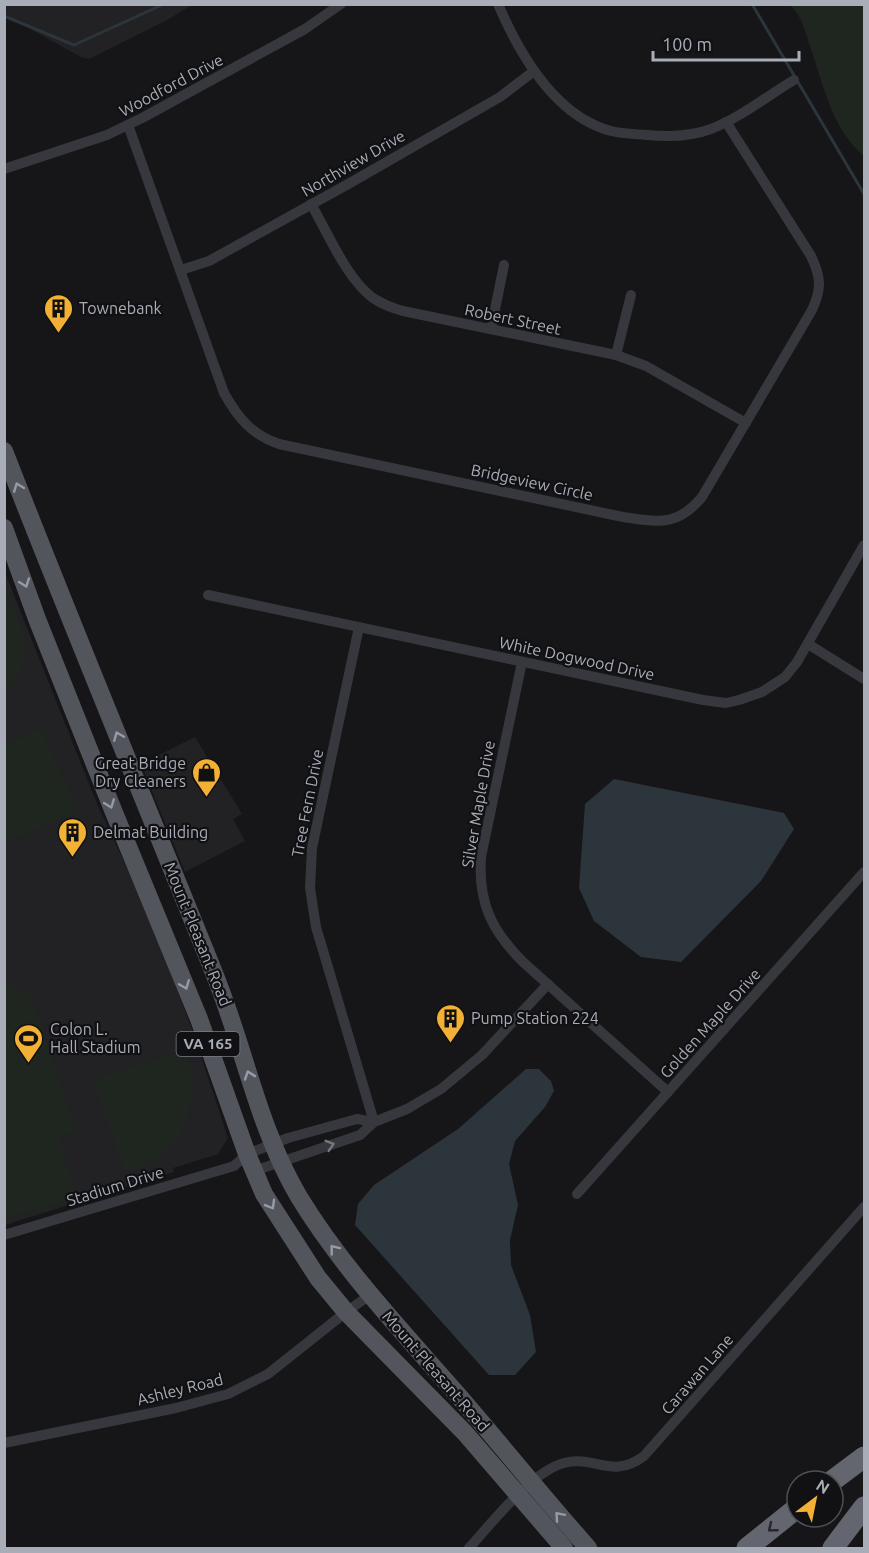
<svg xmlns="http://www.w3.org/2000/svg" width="869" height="1553" font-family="Ubuntu,sans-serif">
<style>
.built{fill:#222225}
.green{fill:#1e261f}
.water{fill:#2c353c}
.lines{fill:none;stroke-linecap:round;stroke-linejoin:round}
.stream{stroke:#2c353c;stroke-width:3}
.street{stroke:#37383d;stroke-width:10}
.primary{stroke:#53555c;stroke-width:18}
.highway{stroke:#63666e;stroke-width:21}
.oneway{stroke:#979ba6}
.oneway2{stroke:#757881}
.oneway3{stroke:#26262a}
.labels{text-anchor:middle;stroke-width:4.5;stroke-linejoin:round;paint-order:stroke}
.shield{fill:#111113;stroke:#7b7e86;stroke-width:1.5}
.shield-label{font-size:15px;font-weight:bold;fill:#a8adb8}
.street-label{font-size:16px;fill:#a8adb8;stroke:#111113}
.poi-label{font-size:16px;fill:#a8adb8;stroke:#111113;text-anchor:start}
</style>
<rect width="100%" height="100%" fill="#161618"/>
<g class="built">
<path d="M5,4h187v1l-25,15 -78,39 -8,-2 -76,-42z"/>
<path d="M4,570l93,234 34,73 39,94 23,61 35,106 -10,16 -45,14 1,4 -169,53z"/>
<path d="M195,737l47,77 -9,5 12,22 -60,31 -44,-108z"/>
</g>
<g class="green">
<path d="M790,5h74v151c-32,-26 -41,-73 -54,-110 -5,-15 -8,-30 -20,-41z"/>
<path d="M4,589c18,39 35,68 1,103z"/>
<path d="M41,728l37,83 -73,32v-99z"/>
<path d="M4,978l28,19 44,134 -17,6 18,60 -72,22z"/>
<path d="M187,1050c17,54 -4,108 -62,122l-30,-87 5,-9z"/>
</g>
<g class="water">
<path d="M614,779l170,34 10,16 -33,52 -80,81 -40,-5 -47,-36 -15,-33 6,-84z"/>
<path d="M526,1069h13l12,12 3,10 -9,16 -30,34 -6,23 9,41 -8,35 1,25 19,50 6,37 -21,23h-26l-134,-150 3,-21 16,-19 84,-56z"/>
</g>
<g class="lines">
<g class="stream">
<path d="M752,4l112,190"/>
<path d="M4,16l70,29 90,-41"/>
</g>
<g class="street">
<path d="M498,4c21,49 57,112 113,127 11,3 24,3 36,4 20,2 45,1 64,-6 29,-11 56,-33 83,-49"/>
<path d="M128,125l96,268c14,25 28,42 55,51l344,73c36,5 54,10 79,-20l110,-187c10,-22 9,-33 -1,-54l-85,-134"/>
<path d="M4,169l103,-34 37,-18 161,-88 36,-25"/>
<path d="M311,204c17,29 35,74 62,94 9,6 19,10 30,13l213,44 30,11 100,57"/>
<path d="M181,270l28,-9 141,-78 150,-86 34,-26"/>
<path d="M491,329l13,-64"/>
<path d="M616,355l15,-60"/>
<path d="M208,595l495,105 23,3 13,-3 23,-8 23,-15 12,-15 67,-117"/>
<path d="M359,627l-47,221 -2,40 6,39 58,195"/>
<path d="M808,644l56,35"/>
<path d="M522,662l-41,195c-3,45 10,73 42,105l145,130"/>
<path d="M251,1170l3,1 106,-36 14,-13 33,-13 34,-20 41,-34 66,-71"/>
<path d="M577,1194l287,-322"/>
<path d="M4,1235l230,-69 13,-12 41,-16 69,-19 17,3"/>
<path d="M4,1443l172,-35 52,-14 40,-20 78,-62 24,-17"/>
<path d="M469,1548c22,-24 63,-77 95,-85 32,-8 48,17 80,-7l220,-249"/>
</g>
<g class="primary">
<path d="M4,451c68,175 140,348 210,522 30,73 44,155 85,224 44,72 103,134 158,197 44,51 86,103 131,154"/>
<path d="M4,528l33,91 76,191 86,209 48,135 17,40 54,84 28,34 119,121 99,115"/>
</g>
<g class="highway">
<path d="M832,1481l32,-24"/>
<path d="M747,1548l50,-40"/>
<path d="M833,1548l31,-41"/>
</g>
</g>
<defs><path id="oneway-chevron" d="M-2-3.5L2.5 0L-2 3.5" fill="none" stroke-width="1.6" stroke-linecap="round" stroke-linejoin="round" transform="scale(1.5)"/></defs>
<g class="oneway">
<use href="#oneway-chevron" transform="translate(18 487) rotate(-111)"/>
<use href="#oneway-chevron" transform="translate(25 583) rotate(70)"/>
<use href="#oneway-chevron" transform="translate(118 736) rotate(-112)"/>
<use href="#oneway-chevron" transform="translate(110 804) rotate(69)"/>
<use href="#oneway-chevron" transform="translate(185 985) rotate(68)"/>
<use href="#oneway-chevron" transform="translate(249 1075) rotate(-109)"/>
<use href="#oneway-chevron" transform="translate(271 1205) rotate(60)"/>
<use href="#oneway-chevron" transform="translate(334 1249) rotate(-128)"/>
<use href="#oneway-chevron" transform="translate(559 1516) rotate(-131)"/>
</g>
<use class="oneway2" href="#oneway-chevron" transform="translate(330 1145) rotate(-17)"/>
<use class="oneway3" href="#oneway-chevron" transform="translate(772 1528) rotate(141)"/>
<defs>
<symbol id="building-pin" viewBox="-11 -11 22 30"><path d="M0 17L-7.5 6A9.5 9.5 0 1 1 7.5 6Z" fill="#f2b134" stroke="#111113"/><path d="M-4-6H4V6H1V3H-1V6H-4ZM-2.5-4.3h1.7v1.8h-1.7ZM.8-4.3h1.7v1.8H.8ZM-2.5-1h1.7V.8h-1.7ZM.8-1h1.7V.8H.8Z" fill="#111"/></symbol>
<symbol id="shop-pin" viewBox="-11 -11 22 30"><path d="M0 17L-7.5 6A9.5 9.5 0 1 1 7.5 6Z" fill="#f2b134" stroke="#111113"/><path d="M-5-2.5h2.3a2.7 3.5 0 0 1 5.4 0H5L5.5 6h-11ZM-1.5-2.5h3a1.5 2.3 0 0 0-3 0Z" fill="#111"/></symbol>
<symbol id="stadium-pin" viewBox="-11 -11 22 30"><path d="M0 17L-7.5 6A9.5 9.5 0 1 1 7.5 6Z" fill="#f2b134" stroke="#111113"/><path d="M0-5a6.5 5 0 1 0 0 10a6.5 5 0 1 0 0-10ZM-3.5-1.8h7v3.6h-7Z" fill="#111"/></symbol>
</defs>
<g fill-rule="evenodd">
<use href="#building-pin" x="42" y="292" width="33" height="45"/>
<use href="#shop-pin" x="190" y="756" width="33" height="45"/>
<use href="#building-pin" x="56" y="816" width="33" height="45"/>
<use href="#building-pin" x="434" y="1002" width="33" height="45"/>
<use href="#stadium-pin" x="12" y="1022" width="33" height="45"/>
</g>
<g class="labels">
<rect class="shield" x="176.5" y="1032" width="63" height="24" rx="4.5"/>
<g class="shield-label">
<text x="208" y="1049">VA 165</text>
</g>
<g class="street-label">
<text transform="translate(171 85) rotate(-28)" y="6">Woodford Drive</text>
<text transform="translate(353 163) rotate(-30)" y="6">Northview Drive</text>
<text transform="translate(513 319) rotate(12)" y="6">Robert Street</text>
<text transform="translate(532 482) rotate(12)" y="6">Bridgeview Circle</text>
<text transform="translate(577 658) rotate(12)" y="6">White Dogwood Drive</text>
<text transform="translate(307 803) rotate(-79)" y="6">Tree Fern Drive</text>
<text transform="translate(478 804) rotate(-80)" y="6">Silver Maple Drive</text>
<text transform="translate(198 934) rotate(68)" y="6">Mount Pleasant Road</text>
<text transform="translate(710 1023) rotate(-48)" y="6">Golden Maple Drive</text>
<text transform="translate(115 1186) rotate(-17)" y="6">Stadium Drive</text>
<text transform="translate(436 1371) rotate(49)" y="6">Mount Pleasant Road</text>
<text transform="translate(697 1374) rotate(-49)" y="6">Carawan Lane</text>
<text transform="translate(180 1389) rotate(-14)" y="6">Ashley Road</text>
</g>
<g class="poi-label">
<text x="79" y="314">Townebank</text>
<text x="186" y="769" text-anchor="end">Great Bridge<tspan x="186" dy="18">Dry Cleaners</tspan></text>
<text x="93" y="838">Delmat Building</text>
<text x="471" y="1024">Pump Station 224</text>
<text x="50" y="1035">Colon L.<tspan x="50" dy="18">Hall Stadium</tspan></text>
</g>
</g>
<rect width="869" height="1553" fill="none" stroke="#a8adb8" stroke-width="12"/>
<g transform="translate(815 1499) rotate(32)"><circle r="28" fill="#111113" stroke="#4d4f55" stroke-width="1.5"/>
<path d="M0-4.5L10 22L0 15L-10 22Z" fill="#f2b134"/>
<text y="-9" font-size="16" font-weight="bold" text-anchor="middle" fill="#a8adb8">N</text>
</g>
<path d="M653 51v9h146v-9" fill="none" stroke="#a8adb8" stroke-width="3"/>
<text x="662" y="51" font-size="18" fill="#a8adb8" stroke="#111113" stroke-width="4.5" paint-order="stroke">100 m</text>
</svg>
